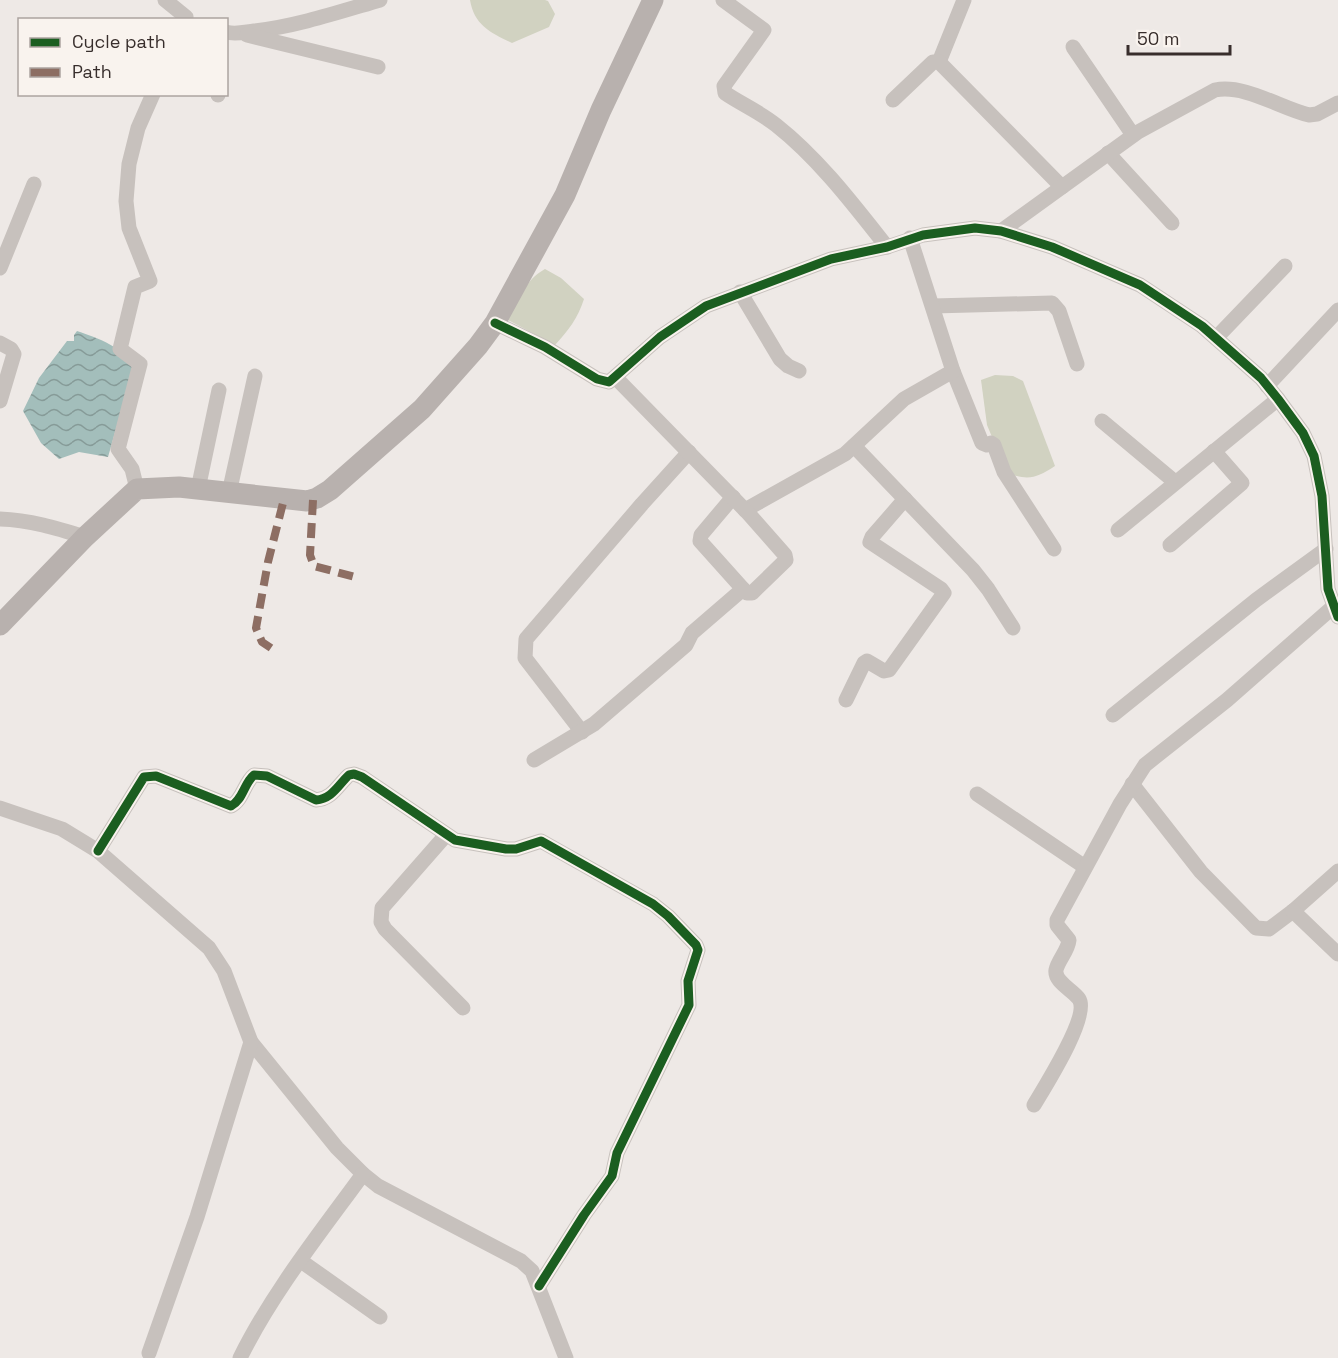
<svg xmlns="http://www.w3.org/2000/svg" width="1338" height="1358" font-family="'Space Grotesk',sans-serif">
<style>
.park{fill:#d1d2c1}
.water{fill:url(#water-waves)}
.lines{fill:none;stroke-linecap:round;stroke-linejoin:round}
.street{stroke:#c7c1bd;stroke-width:15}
.secondary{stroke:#b8b1ae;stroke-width:21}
.quiet{stroke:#8d6e63;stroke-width:8;stroke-dasharray:15 8;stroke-linecap:butt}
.cycleway-casing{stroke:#f9f3ee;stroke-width:13}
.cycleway{stroke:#1b5e20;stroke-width:9}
</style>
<defs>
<pattern id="water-waves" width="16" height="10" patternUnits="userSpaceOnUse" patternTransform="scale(1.5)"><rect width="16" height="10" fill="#a3bebb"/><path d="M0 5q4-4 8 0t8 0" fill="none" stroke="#869b98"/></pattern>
</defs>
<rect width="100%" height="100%" fill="#eee9e6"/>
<g class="park">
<path d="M470,0h75l3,1 7,13 -6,13 -37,16c-21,-10 -38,-18 -42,-43z"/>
<path d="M545,269l16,9 23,21c-6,19 -16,32 -29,46l-47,-25c10,-20 17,-40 37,-51z"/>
<path d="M995,375l18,1 10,5 32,85c-19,12 -26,15 -48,7l-20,-48 -6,-45z"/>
</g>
<path class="water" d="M77,331c20,7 49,16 56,39l-25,87 -29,-5 -20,7 -18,-16 -18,-32 16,-33 28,-37h7v-6z"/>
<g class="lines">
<g class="street">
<path d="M165,0l21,17 -1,3"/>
<path d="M723,0l41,30 -40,56 1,7c16,11 35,19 51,32 43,34 77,79 111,122"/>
<path d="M226,32c9,3 19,0 28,-1 43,-5 85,-19 126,-31"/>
<path d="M247,35l131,32"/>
<path d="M1073,47l60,88"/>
<path d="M939,62l25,-62"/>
<path d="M218,94v1"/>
<path d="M893,100l40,-38h6l123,125"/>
<path d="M1108,153l64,70"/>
<path d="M1001,231l137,-99 77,-42c30,-6 65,18 94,25l8,-1 21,-11"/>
<path d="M0,268l34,-84"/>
<path d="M740,292l40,67 8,7 11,5"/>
<path d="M933,306l119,-3 7,8 18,53"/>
<path d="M495,323l50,24 52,32 12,3 51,-45 46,-31 125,-47 56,-12 36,-12 52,-7 26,3 51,16 88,38 62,41 59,52 17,21 25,34 11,23 8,40 6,93 10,28"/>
<path d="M1216,338l69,-72"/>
<path d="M0,343l11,6 3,5 -14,47"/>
<path d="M953,371l29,72 5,2 4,-2 3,2 10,27 50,77"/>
<path d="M1267,386l71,-76"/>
<path d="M1102,421l73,61"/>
<path d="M854,446l119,124 15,19 25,39"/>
<path d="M137,489l-5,-20 -14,-20 22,-85 -20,-15 15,-62 15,-6 -21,-53 -3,-27 3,-37 9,-36 15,-34"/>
<path d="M198,489l21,-99"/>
<path d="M229,493l26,-117"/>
<path d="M733,497l-32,38 -1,6 43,48"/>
<path d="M745,510l100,-56 59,-55 49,-28 -43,-133"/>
<path d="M0,519c30,1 56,9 85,18"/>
<path d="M1118,530l160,-131"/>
<path d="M1170,545l72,-62 -28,-32"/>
<path d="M846,700l18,-37 3,-2 17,10 5,-1 55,-77 -3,-4 -71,-47 2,-5 33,-38"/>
<path d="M1113,715l143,-115 70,-51"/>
<path d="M582,732l-57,-74 1,-19 116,-135 47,-52"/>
<path d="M534,760l60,-36 92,-79 6,-12 51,-44 4,4h5l34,-33 -1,-5 -37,-42 -132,-135"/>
<path d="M1132,784l69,88 55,56 13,1 24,-18 45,-40"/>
<path d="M977,794l108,73"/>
<path d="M0,808l62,21 36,22 111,97 15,23 27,71 86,106 26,26 15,12 143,75 11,10 34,87"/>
<path d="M446,835l-64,73 -1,14 4,7 78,79"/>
<path d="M98,851l46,-74 12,-1 75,30c12,-6 13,-23 23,-31l13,1 49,24c16,-1 22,-15 33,-25l5,-1 8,3 93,63 51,9h10l25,-8 112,63 15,12 28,29 2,5 -10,31 1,24 -72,148 -5,23 -28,39 -45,71"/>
<path d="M1293,911l45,43"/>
<path d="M1034,1105c10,-17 56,-89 45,-106 -6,-9 -25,-17 -23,-29 2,-10 12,-19 13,-30l-12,-15v-5l63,-116 25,-39 82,-65 106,-93"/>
<path d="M301,1261l79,56"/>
<path d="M149,1353l48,-136 54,-175"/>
<path d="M240,1358c32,-65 80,-125 123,-184"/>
</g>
<path class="secondary" d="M0,625l85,-88 52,-48 42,-2 128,14 10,-3 13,-8 92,-81 56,-63 17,-23 70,-128 36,-85 52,-110"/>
<g class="quiet">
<path d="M313,500l-3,55 4,11 41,11"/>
<path d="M271,648l-9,-6 -6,-14 12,-66 16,-63"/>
</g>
<defs>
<g id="cycleway">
<path d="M495,323l50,24 52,32 12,3 51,-45 46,-31 125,-47 56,-12 36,-12 52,-7 26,3 51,16 88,38 62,41 59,52 17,21 25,34 11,23 8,40 6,93 10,28"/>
<path d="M98,851l46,-74 12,-1 75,30c12,-6 13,-23 23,-31l13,1 49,24c16,-1 22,-15 33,-25l5,-1 8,3 93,63 51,9h10l25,-8 112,63 15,12 28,29 2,5 -10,31 1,24 -72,148 -5,23 -28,39 -45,71"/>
</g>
</defs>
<use href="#cycleway" class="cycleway-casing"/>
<use href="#cycleway" class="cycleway"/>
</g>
<rect x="18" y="18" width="210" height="78" fill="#f9f3ee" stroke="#aca4a0" stroke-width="1.5"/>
<rect x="30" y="38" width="30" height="9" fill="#1b5e20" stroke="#aca4a0" stroke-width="1.5"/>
<text x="72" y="48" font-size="18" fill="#382e2c">Cycle path</text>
<rect x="30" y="68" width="30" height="9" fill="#8d6e63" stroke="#aca4a0" stroke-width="1.5"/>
<text x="72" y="78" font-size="18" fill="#382e2c">Path</text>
<path d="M1128 45v9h102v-9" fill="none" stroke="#382e2c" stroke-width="3"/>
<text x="1137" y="45" font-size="18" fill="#382e2c" stroke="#f9f3ee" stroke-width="4.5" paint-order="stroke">50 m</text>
</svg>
